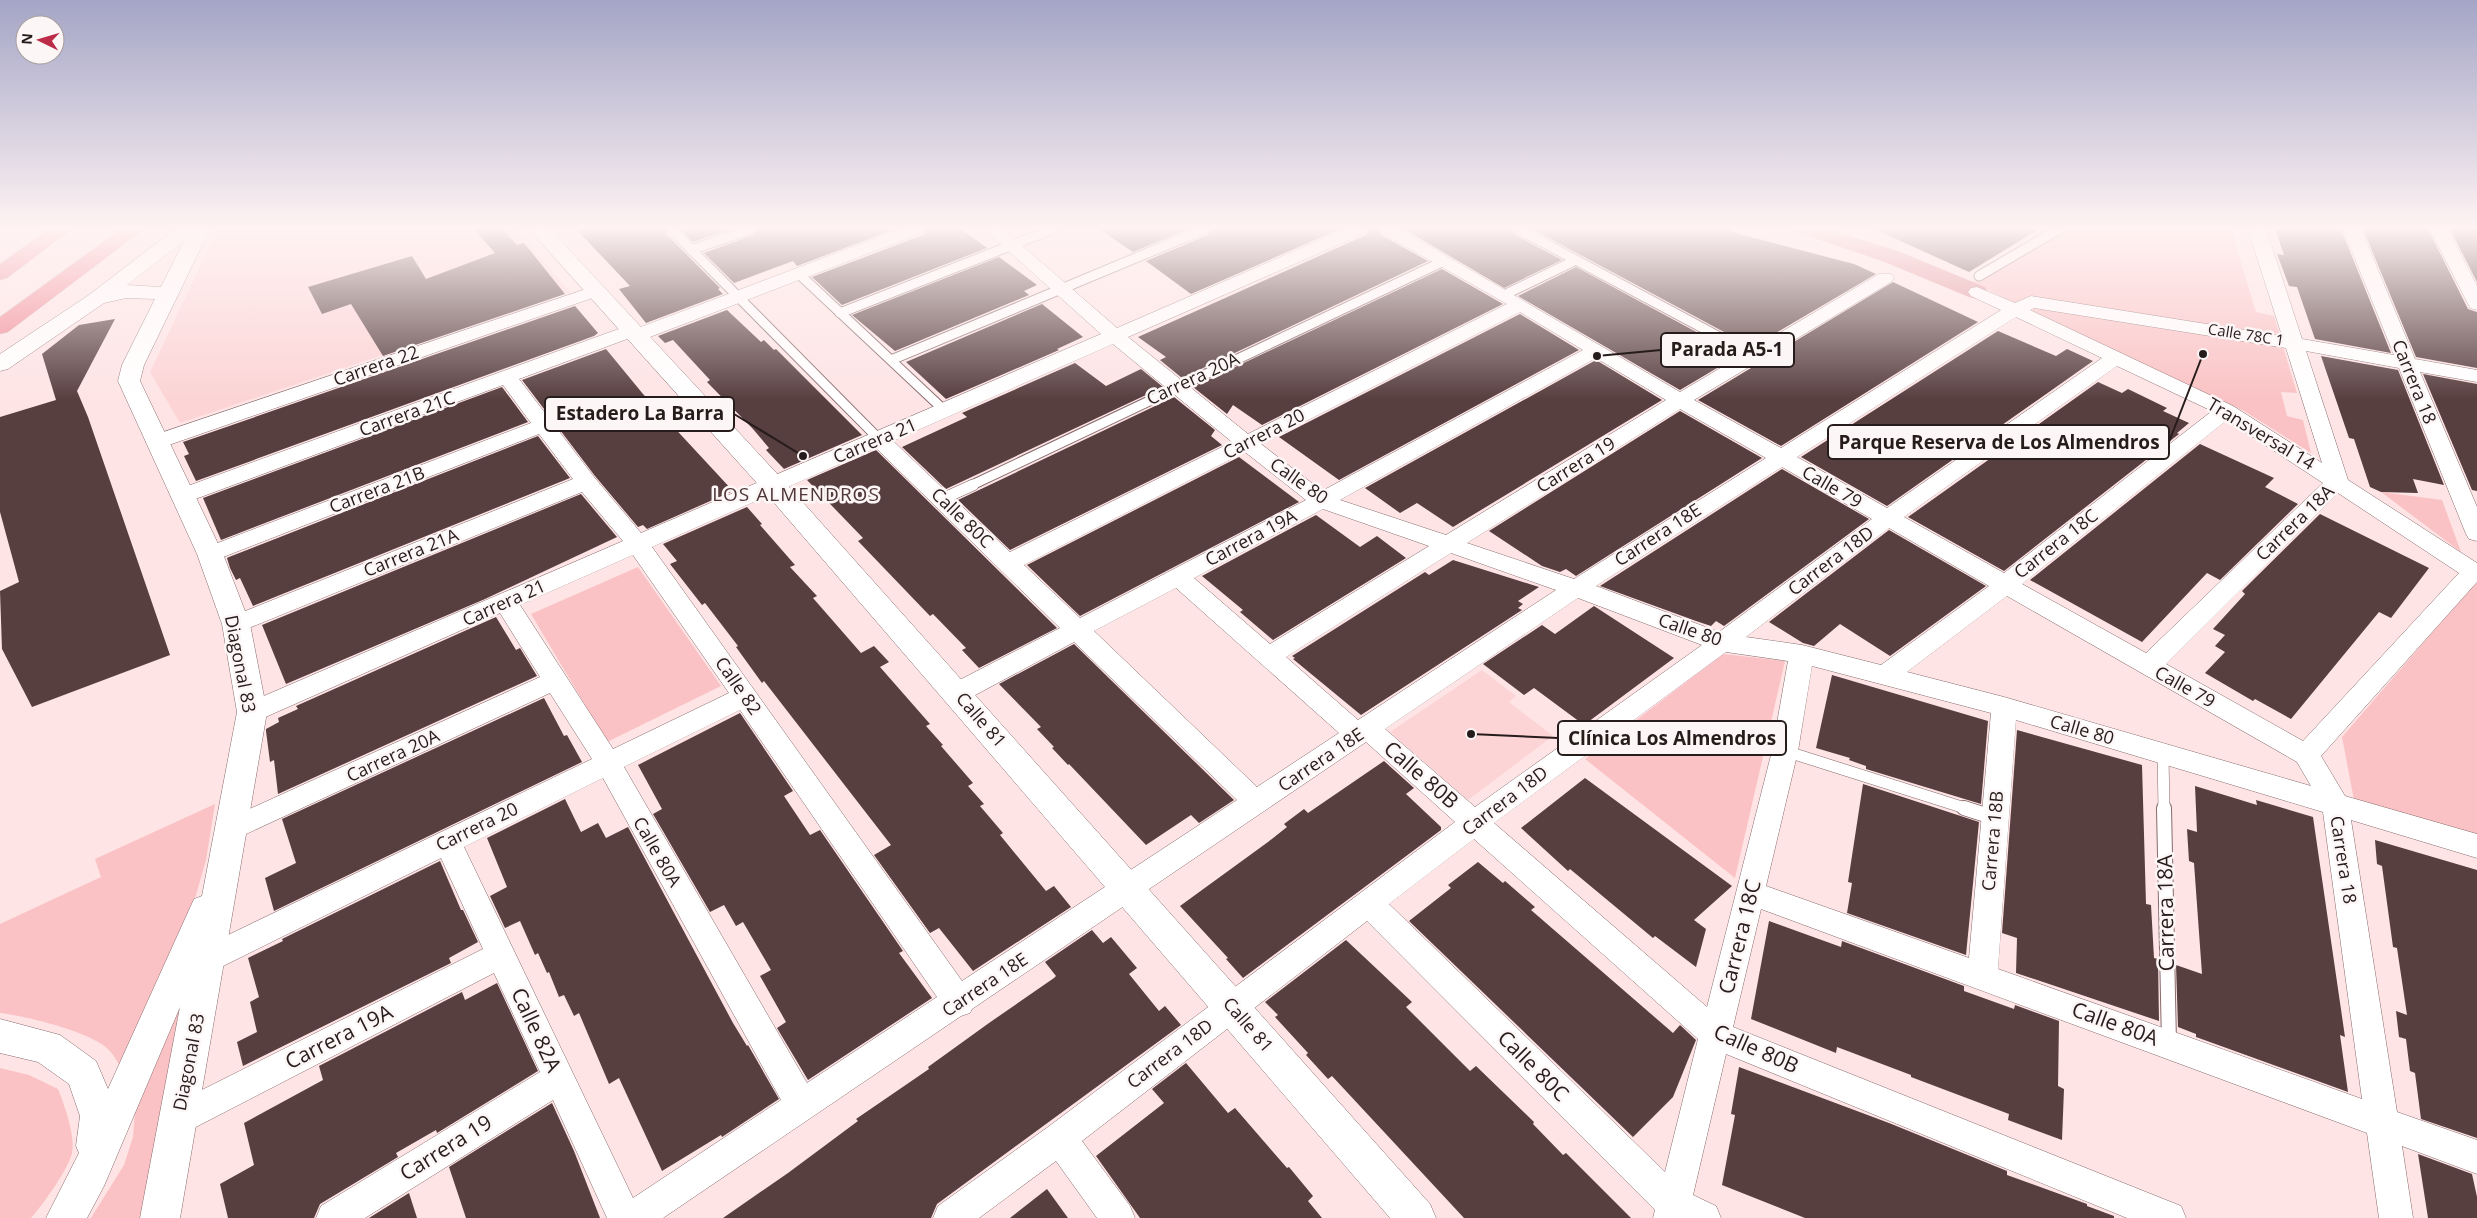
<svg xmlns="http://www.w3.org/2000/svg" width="2477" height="1218" font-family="'Open Sans',sans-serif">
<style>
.built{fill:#fcd4d5}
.green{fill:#fac2c4}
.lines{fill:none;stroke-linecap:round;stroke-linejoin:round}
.canal{fill:#df8e94;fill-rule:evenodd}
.building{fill:#573e3f}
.service-far2-casing{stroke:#876b6d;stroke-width:11}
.service-far1-casing{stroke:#876b6d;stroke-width:12}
.service-casing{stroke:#876b6d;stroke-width:16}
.minor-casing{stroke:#876b6d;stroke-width:1}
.tertiary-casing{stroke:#876b6d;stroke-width:1}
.trunk-casing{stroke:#d4d2d2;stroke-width:1}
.service-far2{stroke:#fff;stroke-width:9}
.service-far1{stroke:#fff;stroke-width:11}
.service{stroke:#fff;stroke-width:14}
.minor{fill:#fff;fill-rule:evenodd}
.tertiary{fill:#fff;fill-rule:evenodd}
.trunk{fill:#f08c97;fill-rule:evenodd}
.labels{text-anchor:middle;stroke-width:5;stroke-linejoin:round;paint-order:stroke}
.far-street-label{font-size:15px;fill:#271c1c;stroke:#fdf6f7}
.street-label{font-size:18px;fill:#271c1c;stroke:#fdf6f7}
.neighbourhood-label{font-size:19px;letter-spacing:1px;fill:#4f3638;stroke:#fdf6f7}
.near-street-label{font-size:21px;fill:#271c1c;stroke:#fdf6f7}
.leader{fill:none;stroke:#271c1c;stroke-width:2}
.callout-dot{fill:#271c1c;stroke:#fdf6f7;stroke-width:2}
.callout{fill:#fdf6f7;stroke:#271c1c;stroke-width:2}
.callout-label{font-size:19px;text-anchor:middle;font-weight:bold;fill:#271c1c}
</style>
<rect width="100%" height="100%" fill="#fee4e5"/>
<g class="built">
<path d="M218,229h298l54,63 -390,131 -30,-51z"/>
<path d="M1482,670l34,26 -7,6 44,34 -85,64 -78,-68z"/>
</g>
<g class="green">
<path d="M2067,229h164l25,83 18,4 23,77 -16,-1 6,24 16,4 8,33 -67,-42 -213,-99 -58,-30z"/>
<path d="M2381,492l61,8 19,52z"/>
<path d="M638,567l83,119 -114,56 -76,-128z"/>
<path d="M2475,583l2,1v252l-123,-36 -12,-63z"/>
<path d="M1723,654l62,7 -50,217 -150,-119z"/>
<path d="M215,804l-9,56 -10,35 -76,171c-3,-5 -7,-12 -11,-16 -17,-18 -83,-34 -109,-37v-89l101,-47 -6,-18z"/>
<path d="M189,968l-47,250h-51l33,-53 9,-28 3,-37z"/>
<path d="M0,1068l29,7 29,14c6,15 18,48 14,64 -3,15 -30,53 -41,65h-31z"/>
</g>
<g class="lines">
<path class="canal" d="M1796,229h31l71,22 87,36 3,5 -3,5 -8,2 -8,-2 -87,-36 -83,-28z"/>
</g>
<g class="building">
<path d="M474,229h28l15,16 7,-2 41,51 -182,62 -32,-52 -29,10 -14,-27 104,-31 14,23 69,-26z"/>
<path d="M576,229h89l1,5 54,54 -2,1 5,5 -77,29 -27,-34 11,-3z"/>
<path d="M680,229h51l-38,13z"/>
<path d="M757,229h138l-98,37 -4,-5 -59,22 -30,-30 49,-18z"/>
<path d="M927,229h34l26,19 -145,57 -30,-28 111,-42z"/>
<path d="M1099,229h89l-55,23z"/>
<path d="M1211,229h129l-149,65 -45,-33 62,-26z"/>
<path d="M1370,229h7l4,6 47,26 -246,117 -22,-18 6,-3 -28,-20 228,-102z"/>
<path d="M1404,229h108l3,6 47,25 -58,28z"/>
<path d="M1532,229h196l11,5 115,30 22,10 -124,73z"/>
<path d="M1874,229h165l-70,43z"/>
<path d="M2275,229h66l50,124 -76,-14 -18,-52 -8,-1 -12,-32 7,1z"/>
<path d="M2363,229h65l40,80 9,3v56l-61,-11z"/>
<path d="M2450,229h27v53z"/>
<path d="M999,257l38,28 -13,6 5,4 -134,56 -43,-36z"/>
<path d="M1576,267l163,88 -59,35 -162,-94z"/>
<path d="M1442,269l61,35 -241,121 -29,-20 -6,9 -34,-27z"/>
<path d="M1893,282l85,40 -197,124 -83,-46z"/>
<path d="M1042,304l41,33 -26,12 2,1 -113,49 -40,-37z"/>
<path d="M575,306l23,27 -4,3 -398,145 -12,-25 5,-2 -6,-12z"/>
<path d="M727,310l34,32 3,-2 10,10 2,-1 86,86 -78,34 -18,-19 3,-2 -16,-19 -46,-47 3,-2 -37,-40 -8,3 -7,-7z"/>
<path d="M1520,314l59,36 -240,130 -60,-43z"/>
<path d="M115,319l-38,72 11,26 82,238 -138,52 -30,-58 -2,-58 19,-9 -19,-70v-95l56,-17 -14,-46 37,-29z"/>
<path d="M1998,331l58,25 11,-7 26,12 -206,145 -86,-49z"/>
<path d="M606,349l37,45 90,97 -86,38 -4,-4 -5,2 -43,-51 -73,-96z"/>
<path d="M2321,356l77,14 46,115 -31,-6 5,14 -37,-1 -11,-5 -16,-48 -5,-1z"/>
<path d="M1596,360l66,40 -209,127 -36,-24 -17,10 -35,-25z"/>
<path d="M1075,363l31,23 35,-17 22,18 -217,102 -44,-42 65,-30 -5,-4z"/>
<path d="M2423,374l54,10v107l-5,-1z"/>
<path d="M2098,382l24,11 6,-4 39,19 -4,3 26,12 -12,10 2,1 -175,137 -96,-54z"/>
<path d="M502,387l26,35 -307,118 -18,-42z"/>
<path d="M1174,397l41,33 -4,6 11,9 -212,105 -52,-50z"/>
<path d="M1680,411l82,47 -186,118 -10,-7 -6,3 -18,-6 -53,-35z"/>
<path d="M538,436l32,42 -317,128 -13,-28 -4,2 -6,-12 -3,-10 2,-1z"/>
<path d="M2200,444l74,34 -9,9 33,17 -78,76 -13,-7 -65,69 -112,-62z"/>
<path d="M876,450l181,178 -78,40 -17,-18 4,-2 -33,-34 -3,2 -72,-75 5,-3 -56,-58z"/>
<path d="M1239,457l60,45 -219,114 -53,-51z"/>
<path d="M1782,469l87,50 -145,107 -8,-5 -5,5 -15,-5 -96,-35z"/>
<path d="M581,494l36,43 -132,62 -199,85 -24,-59z"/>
<path d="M747,507l15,17 -2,1 35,40 -5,2 27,29 -4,2 48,55 13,-7 15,16 -9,5 50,57 -4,2 17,19 -2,1 32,37 -5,3 16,18 -4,2 23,27 -3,2 46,56 8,-5 17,21 -98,64 -34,-43 -9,5 -56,-78 17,-10 -127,-164 -2,2 -26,-36 2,-1 -33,-43 -3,2 -32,-41 7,-3 -14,-17z"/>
<path d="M2320,514l109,54 -38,50 -12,-6 -88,107 -36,-20 -2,2 -48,-28 20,-21 -10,-6 10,-11 -12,-6 32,-35 -3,-3z"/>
<path d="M1316,515l44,32 17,-11 29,22 -133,82 -33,-28 3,-2 -41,-34z"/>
<path d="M1889,530l97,56 -96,70 -50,-32 -26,22 -11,-3 -34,-21z"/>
<path d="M1453,560l86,27 -21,14 5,3 -5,4 4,2 -161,105 -68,-56 2,-1 -3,-2 133,-84 4,3z"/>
<path d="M1594,606l80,52 -90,67 -50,-37 -10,7 -41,-31 59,-39 13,9z"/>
<path d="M496,617l20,33 4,-2 17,28 -259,118 -4,-34 -4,2 -4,-31v-2l13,-7 -1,-4 20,-9 -2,-3z"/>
<path d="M1074,644l160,156 -35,23 -8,-8 -45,30 -77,-81 -1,1 -16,-17 2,-1 -17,-18 4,-2 -42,-43z"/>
<path d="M1832,675l156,46 -7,83 -115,-35v-3l-17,-6 1,-2 -34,-10z"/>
<path d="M544,698l20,38 3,-1 15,27 -308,149 -9,-33 31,-15 -14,-44z"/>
<path d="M740,713l53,78 -9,5 26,39 10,-5 83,121 -4,2 33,45 -124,82 -31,-52 9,-6 -26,-46 11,-6 -28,-48 -7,4 -12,-21 -14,7 -57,-98 9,-5 -24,-44z"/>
<path d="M2017,730l125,35 4,139 5,1 3,53 4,1 1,62 -143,-48 1,-35 -15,-5z"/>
<path d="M1384,761l30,27 -8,6 35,33v3l-198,148 -17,-19 2,-1 -48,-52 88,-64 19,-15 -3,-3 20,-15 4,4z"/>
<path d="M1585,778l147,108 -38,34 12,9 -10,38 -41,-31 -2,2 -83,-69 -2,2 -47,-43z"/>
<path d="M1863,784l116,38 -13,133 -119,-42 5,-30 -4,-1z"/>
<path d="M2195,786l62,19 -1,-5 57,17 32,220 -5,-2 8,57 -152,-55v-3l-18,-7 -2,-62 26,9 -8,-111 -5,-2 -2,-32 10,3z"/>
<path d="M565,799l16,33 17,-9 8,15 22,-11 105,196 14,23 1,-1 31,54 -57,38 -1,-2 -59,36 -43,-93 -10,6 -30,-71 -5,3 -10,-21 -5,2 -10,-25 -2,1 -9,-20 -3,2 -15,-34 -15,7 -15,-32 17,-9 -20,-49z"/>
<path d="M2375,840l102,30v268l-56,-19 -6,-46 -5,-2 -4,-32 -7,-2 -3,-26 11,4 -10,-67 -4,-1 -11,-81 -5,-2z"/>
<path d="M440,861l21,49h2l15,32 -29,16 2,5 -208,103 -6,-24 20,-10 -7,-30 9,-5 -11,-39 35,-17 -1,-2z"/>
<path d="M1478,862l25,21 2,-2 30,26 -4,3 142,123 7,-8 16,15 -23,57 -40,40 -224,-216 42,-33 -3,-3z"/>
<path d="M1769,921l72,26 1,-6 122,45v5l50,18 1,-4 44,16 -1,65 6,3 -2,51 -54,-20 1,-6 -98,-37v-2l-74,-28 -1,6 -85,-34z"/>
<path d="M1092,930l11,13 8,-6 26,31 -8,6 30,37 6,-5 16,19 -244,179 -6,14h-208l65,-45 70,-52 -2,-2 73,-50 -1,-2 61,-44 65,-45 2,-2 -11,-14z"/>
<path d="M1346,940l66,62 -6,5 64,64 6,-5 58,56 -1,2 30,31 3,-2 65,65h-167l-132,-142 -4,3 -22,-24 2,-2 -33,-36 3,-2 -13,-13z"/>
<path d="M497,983l41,88 -101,62 -1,-3 -40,23 2,4 -78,47 -6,14h-86l-8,-34 34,-19 -10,-42 79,-43 -4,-14 143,-74 3,8z"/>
<path d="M1186,1063l42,50 7,-5 52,60 2,-1 24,29 -5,5 14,17h-182l-44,-62 68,-53 -12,-14z"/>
<path d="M1739,1067l150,56 118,48v4l80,29v2l27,10v2h-309l-83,-33 13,-70 -4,-1z"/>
<path d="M552,1103l22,48 26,67h-134l-17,-51z"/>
<path d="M2418,1154l54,20 5,23v21h-49z"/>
<path d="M1047,1189l21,29h-58z"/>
<path d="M409,1193l8,25h-48z"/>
</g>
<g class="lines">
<defs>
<g id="service-far2">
<path d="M671,229l208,210"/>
<path d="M1518,229l237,127"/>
<path d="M691,250l60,-21"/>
<path d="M799,274l146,137"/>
<path d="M1979,276l80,-47"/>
<path d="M1504,295l72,-35"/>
<path d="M840,313l213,-84"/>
<path d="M891,360l314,-131"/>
<path d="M970,486l474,-225"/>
</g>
<g id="service-far1">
<path d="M942,499l31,-14"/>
<path d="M1785,751l183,58"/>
<path d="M2163,754l1,55"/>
</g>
<g id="service">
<path d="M1964,808l31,10"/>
<path d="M2164,808l5,235"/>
</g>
<g id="minor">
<path d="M900,229h25l-3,4 -280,107 -7,2 -8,-3 -108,40 75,98 47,56 460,-199 -117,-105h19l114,99 228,-99h23l-3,4 -237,104 120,97 259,-130 -125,-71 -3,-4h21l280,163 199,-118h12l3,4 -3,4 -197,118 87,48 220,-138 -30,-14 -3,-4 3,-4 6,-1 38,16 16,-7 251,40 -34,-107h18l36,110 92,16 -51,-126h18l54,130 62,11v12l-57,-10 57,135v34l-8,-2 -3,-5 -67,-166 -93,-17 42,129 129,83v19l-156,174 24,40 132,38v24l-126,-38 46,292 80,28v34l-75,-28 11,72h-34l-12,-85 -606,-224 -28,118 448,179 5,12h-59l-401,-164 -33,141 23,11 5,12h-68l2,-8 -288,-289 -285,220 48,65 5,12h-38l-41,-57 -77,57h-46l5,-12 110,-79 407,-305 -89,-80 -394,267 -2,4 -9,3 -298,202h-56l-54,-118 -188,118h-49l5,-12 219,-134 -46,-99 -304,157 -12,5 -12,-5 -4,-11 4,-11 317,-159 -42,-91 -222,110 -11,4 -11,-4 -4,-9 4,-9 395,-191 -42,-66 -319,148 -10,-3 -4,-8 4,-8 319,-145 -40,-64 -239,106 -9,3 -9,-3 -4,-7 4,-7 380,-164 -41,-49 -338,138 -8,3 -8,-3 -4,-6 4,-6 345,-139 -34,-45 -321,125 -8,3 -8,-3 -3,-5 3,-5 329,-126 -28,-38 -313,116 -8,2 -8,-2 -3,-5 3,-5 450,-164 7,-2 7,3zM2034,308l252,40 36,115 -89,-57 -203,-96zM1520,312l63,38 -261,141 -61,-47zM2016,317l86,41 -215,150 -90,-51zM1113,344l119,98 -222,110 -117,-111zM1596,358l70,42 -220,135 -106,-35zM2117,366l95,45 -208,162 -100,-56zM1680,409l86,49 -192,121 -107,-36zM2227,420l96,63 -177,170 -124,-69zM876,448l184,180 -112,58 -4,7 4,7 9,2 9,-2 108,-58 163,158 -275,181 -310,-434zM1245,452l61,48 -226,118 -56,-53zM1782,467l90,52 -153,113 -123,-46zM2338,493l121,80 -156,168 -137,-77zM1323,509l106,37 -159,98 -76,-66zM1889,528l100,58 -108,79 -79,-20 -56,-8zM1451,553l105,37 -198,130 -72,-63zM633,555l96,138 -116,56 -93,-144zM1176,588l163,145 -82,54 -163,-156zM2007,596l290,166 14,24 -307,-89 -97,-25zM1578,598l124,47 -227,162 -90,-78zM1726,652l62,9 -16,90 -65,256 -213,-184zM1812,666l179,47 -22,245 -203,-72 32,-135zM740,710l197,287 -130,86 -183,-316zM2016,720l307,92 39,287 -364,-130zM603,778l178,322 -148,98 -169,-351zM1474,839l224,200 -33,133 -276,-268z"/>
<path d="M2430,229h18l29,57v24l-7,-2 -2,-4z"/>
<path d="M595,286l6,1 3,4 -3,4 -438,152 -7,1 -7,-1 -3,-5 3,-5z"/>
</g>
<g id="tertiary">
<path d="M175,229h35l-66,136 -4,16 83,173 27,70 17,88 -87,506h-40l40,-211 -76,179 -17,32h-41l33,-65 -3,-7 4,-30 -11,-32 -31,-22 -38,-9v-34l60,16 36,26 12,28 86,-190 8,-3 35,-184 -15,-88 -25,-70 -79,-173 4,-16 33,-66 -29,-1 -22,5 -96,66 -8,2v-17l89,-59zM184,241l-23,46 -34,-2z"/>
<path d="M529,229h21l232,250 648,725 6,14h-46l-626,-727z"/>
</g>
<g id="trunk">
<path d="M49,229h23l-65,49 -7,2v-16z"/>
<path d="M121,229h23l-136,103 -8,2v-17z"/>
</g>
</defs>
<use href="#service-far2" class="service-far2-casing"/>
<use href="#service-far1" class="service-far1-casing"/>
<use href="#service" class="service-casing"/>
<use href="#minor" class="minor-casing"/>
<use href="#tertiary" class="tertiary-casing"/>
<use href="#trunk" class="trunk-casing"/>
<use href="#service-far2" class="service-far2"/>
<use href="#service-far1" class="service-far1"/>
<use href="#service" class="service"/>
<use href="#minor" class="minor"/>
<use href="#tertiary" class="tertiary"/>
<use href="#trunk" class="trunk"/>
</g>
<linearGradient id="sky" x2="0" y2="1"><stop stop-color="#a4a5c6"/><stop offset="0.57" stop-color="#fff3f3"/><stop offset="1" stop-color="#fff3f3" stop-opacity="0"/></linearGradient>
<rect width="2477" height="400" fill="url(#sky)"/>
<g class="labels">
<g class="far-street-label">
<text transform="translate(2246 335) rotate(9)" y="5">Calle 78C 1</text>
</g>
<g class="street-label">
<text transform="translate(376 366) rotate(-19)" y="6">Carrera 22</text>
<text transform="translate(1193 379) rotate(-25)" y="6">Carrera 20A</text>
<text transform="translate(2414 382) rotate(68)" y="6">Carrera 18</text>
<text transform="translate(407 414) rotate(-20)" y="6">Carrera 21C</text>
<text transform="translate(1264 434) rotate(-27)" y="6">Carrera 20</text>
<text transform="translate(2261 434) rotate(31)" y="6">Transversal 14</text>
<text transform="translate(875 441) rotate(-23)" y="6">Carrera 21</text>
<text transform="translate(1576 465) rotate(-32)" y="6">Carrera 19</text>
<text transform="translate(1299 481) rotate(35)" y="6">Calle 80</text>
<text transform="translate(1832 487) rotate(30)" y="6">Calle 79</text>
<text transform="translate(377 490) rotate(-21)" y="6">Carrera 21B</text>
<text transform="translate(962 518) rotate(44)" y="6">Calle 80C</text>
<text transform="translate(2295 523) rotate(-44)" y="6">Carrera 18A</text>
<text transform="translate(1658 535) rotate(-33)" y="6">Carrera 18E</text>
<text transform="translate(1251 538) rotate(-28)" y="6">Carrera 19A</text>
<text transform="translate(2056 544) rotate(-38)" y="6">Carrera 18C</text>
<text transform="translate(411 553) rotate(-22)" y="6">Carrera 21A</text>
<text transform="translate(1831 561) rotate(-37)" y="6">Carrera 18D</text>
<text transform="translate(504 603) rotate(-24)" y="6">Carrera 21</text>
<text transform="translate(1690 630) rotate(19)" y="6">Calle 80</text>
<text transform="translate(240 664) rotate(79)" y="6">Diagonal 83</text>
<text transform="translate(738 686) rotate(55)" y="6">Calle 82</text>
<text transform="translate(2185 687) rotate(29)" y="6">Calle 79</text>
<text transform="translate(981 720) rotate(49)" y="6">Calle 81</text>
<text transform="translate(2082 730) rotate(16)" y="6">Calle 80</text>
<text transform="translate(393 756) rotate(-25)" y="6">Carrera 20A</text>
<text transform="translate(1321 760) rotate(-34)" y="6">Carrera 18E</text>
<text transform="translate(1505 801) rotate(-37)" y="6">Carrera 18D</text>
<text transform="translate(477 827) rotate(-26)" y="6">Carrera 20</text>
<text transform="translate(1993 841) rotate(-85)" y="6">Carrera 18B</text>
<text transform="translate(657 852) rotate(60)" y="6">Calle 80A</text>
<text transform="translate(2343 860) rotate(81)" y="6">Carrera 18</text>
<text transform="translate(985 985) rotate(-34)" y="6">Carrera 18E</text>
<text transform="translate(1248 1025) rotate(49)" y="6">Calle 81</text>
<text transform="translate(1170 1054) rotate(-37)" y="6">Carrera 18D</text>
<text transform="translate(189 1062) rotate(-79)" y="6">Diagonal 83</text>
</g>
<g class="neighbourhood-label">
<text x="796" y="501">LOS ALMENDROS</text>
</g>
<g class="near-street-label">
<text transform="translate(1421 775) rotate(41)" y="7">Calle 80B</text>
<text transform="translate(2166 913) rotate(-91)" y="7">Carrera 18A</text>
<text transform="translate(1740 937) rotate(-76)" y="7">Carrera 18C</text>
<text transform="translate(2115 1024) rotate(20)" y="7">Calle 80A</text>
<text transform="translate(536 1030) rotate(65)" y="7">Calle 82A</text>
<text transform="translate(339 1037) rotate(-27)" y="7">Carrera 19A</text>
<text transform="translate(1756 1049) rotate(24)" y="7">Calle 80B</text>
<text transform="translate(1533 1066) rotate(45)" y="7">Calle 80C</text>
<text transform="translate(446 1148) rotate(-32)" y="7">Carrera 19</text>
</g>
</g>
<path class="leader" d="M1597 356L1661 350M803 456L734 414M2203 354L2169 442M1471 734L1558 738"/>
<g class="callout-dot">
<circle cx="1597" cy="356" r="5"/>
<circle cx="803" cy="456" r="5"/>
<circle cx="2203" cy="354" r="5"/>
<circle cx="1471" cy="734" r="5"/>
</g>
<g class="callout">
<rect x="1661" y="333" width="133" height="34" rx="5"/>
<rect x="545" y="397" width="189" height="34" rx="5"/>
<rect x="1828" y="425" width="341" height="34" rx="5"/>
<rect x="1558" y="721" width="228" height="34" rx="5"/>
</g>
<g class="callout-label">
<text x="1727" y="356">Parada A5-1</text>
<text x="640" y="420">Estadero La Barra</text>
<text x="1999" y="449">Parque Reserva de Los Almendros</text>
<text x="1672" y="745">Clínica Los Almendros</text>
</g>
<g transform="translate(40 40) rotate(275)"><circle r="24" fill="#fdf6f7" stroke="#a79f9f"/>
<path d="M0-4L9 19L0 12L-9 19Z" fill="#bc2b47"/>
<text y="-8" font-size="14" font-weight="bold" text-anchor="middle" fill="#271c1c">N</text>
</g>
</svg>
